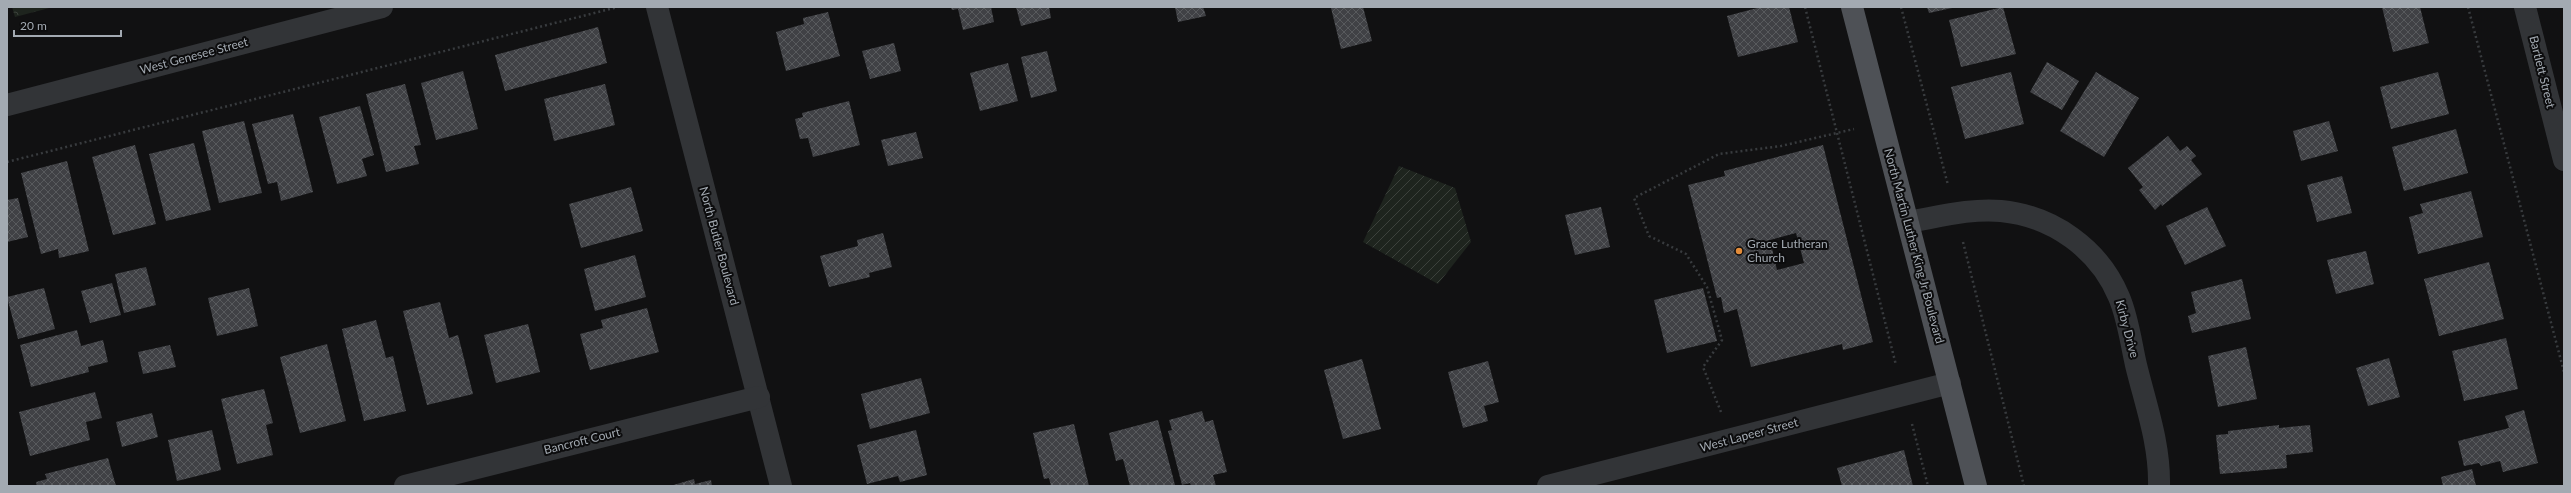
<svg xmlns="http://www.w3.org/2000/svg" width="2571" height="493" font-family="Lato,sans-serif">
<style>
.park{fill:url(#park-crowns)}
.garden{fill:url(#garden-furrows)}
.building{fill:url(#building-cross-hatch);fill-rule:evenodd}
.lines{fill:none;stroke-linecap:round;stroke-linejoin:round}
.path{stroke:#383b3e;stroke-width:2.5;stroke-dasharray:2 3;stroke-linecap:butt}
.street{stroke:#323437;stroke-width:22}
.primary{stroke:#4e5156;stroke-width:22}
.poi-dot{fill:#e28b39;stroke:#0c0c0d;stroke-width:1.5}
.labels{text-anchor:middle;stroke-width:4;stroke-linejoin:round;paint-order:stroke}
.street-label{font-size:12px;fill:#a3aab2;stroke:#0c0c0d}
.poi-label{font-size:12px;fill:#a3aab2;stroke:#0c0c0d;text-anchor:start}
</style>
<defs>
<pattern id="park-crowns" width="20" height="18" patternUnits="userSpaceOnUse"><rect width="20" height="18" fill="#1e241e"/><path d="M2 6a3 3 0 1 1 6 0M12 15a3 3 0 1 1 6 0" fill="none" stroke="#3c413c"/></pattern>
<pattern id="garden-furrows" width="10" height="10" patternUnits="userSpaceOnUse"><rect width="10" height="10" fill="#1e241e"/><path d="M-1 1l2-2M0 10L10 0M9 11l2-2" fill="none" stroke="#3c413c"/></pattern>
<pattern id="building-cross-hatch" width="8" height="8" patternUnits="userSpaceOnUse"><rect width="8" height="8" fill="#404145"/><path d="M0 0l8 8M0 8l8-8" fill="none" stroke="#585a5d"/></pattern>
</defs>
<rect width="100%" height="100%" fill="#111112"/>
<path class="park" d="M12,7h41l-38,10z"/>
<path class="garden" d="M1399,166l56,22 16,54 -33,42 -75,-42z"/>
<g class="building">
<path d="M951,7h40l3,15 -31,8 -5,-21 -6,1z"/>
<path d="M1016,7h33l2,11 -30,8z"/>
<path d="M1175,7h28l3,9 -28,6z"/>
<path d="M1363,7l9,34 -31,8 -10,-41z"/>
<path d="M1761,7h28l9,35 -60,15 -11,-41z"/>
<path d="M1927,7h25v1l-23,5z"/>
<path d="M2003,7l13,47 -55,13 -12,-47z"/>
<path d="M2382,7h38l9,36 -36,9z"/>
<path d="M828,12l12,44 -54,15 -10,-39 28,-8 -1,-6z"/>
<path d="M598,27l9,36 -102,28 -10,-36z"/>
<path d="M894,43l7,28 -31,8 -8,-28z"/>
<path d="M1047,51l10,40 -26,7 -10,-41z"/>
<path d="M2047,62l32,19 -17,29 -32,-18z"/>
<path d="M1008,63l10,38 -38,10 -10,-38z"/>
<path d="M463,71l15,58 -42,11 -15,-57z"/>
<path d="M2011,72l13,52 -59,15 -14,-52z"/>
<path d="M2096,72l43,26 -35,59 -44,-26z"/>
<path d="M2438,72l11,42 -58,15 -11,-42z"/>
<path d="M405,84l16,61 -7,1 5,18 -33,8 -20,-78z"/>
<path d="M605,84l10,41 -61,16 -10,-42z"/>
<path d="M849,101l11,44 -47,12 -5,-19 -8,1 -5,-20 8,-2 -1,-4z"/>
<path d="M360,106l14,49 -12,4 5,17 -30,8 -18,-67z"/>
<path d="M293,114l20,78 -32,9 -4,-19 -9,2 -16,-60z"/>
<path d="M244,121l18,72 -43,10 -17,-72z"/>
<path d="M2329,121l9,30 -37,10 -8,-30z"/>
<path d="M2456,129l12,44 -64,18 -12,-44z"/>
<path d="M916,132l7,26 -35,8 -7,-26z"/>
<path d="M2168,136l12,15 7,-5 9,10 -5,4 11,14 -40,32 -1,-2 -6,6 -16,-20 4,-3 -15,-19z"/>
<path d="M194,143l17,67 -45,11 -17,-67z"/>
<path d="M135,145l21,79 -43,11 -21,-78z"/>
<path d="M1823,145l50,197 -30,8 -1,-6 -91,23 -14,-58 -13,4 -3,-16 -4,1 -29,-113 37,-9 -1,-5zM1796,233l8,30 -27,7 -7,-30z"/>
<path d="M67,161l22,90 -30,7 -1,-9 -17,5 -20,-81z"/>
<path d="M2342,176l10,37 -35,9 -10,-37z"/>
<path d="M631,187l12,44 -62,17 -12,-44z"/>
<path d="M2471,191l12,46 -65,17 -9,-37 14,-4 -3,-9z"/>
<path d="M18,198l10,39 -21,5v-42z"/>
<path d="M1601,207l9,40 -35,8 -10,-40z"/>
<path d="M2207,207l19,39 -41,19 -19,-39z"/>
<path d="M883,233l9,34 -23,6 1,4 -41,10 -9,-31 38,-10 -1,-6z"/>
<path d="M2366,251l8,33 -38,10 -9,-34z"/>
<path d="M635,255l11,42 -51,14 -11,-42z"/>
<path d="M2489,262l15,57 -65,17 -15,-57z"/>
<path d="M146,267l10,38 -32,8 -9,-39z"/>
<path d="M2242,279l9,40 -59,14 -4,-17 8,-3 -5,-21z"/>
<path d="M112,283l9,32 -31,8 -9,-32z"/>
<path d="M44,288l11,41 -37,10 -11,-42z"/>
<path d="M249,288l9,38 -41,10 -9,-38z"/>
<path d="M1703,288l14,53 -50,12 -13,-53z"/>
<path d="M440,302l9,36 9,-3 15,59 -46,11 -24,-94z"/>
<path d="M647,308l12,44 -69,18 -10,-36 23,-6 -2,-8z"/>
<path d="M376,320l10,38 7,-2 13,55 -42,10 -22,-92z"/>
<path d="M528,324l12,48 -44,11 -12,-48z"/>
<path d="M77,330l4,16 22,-6 5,22 -20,5 1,5 -58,15 -11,-42z"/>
<path d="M2506,338l12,51 -54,12 -12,-50z"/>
<path d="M327,344l19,77 -46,12 -20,-76z"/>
<path d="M170,345l6,22 -33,7 -5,-22z"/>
<path d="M2246,347l11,52 -39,8 -10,-51z"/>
<path d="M2389,358l11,39 -32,9 -12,-38z"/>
<path d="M1362,359l19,70 -38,10 -19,-69z"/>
<path d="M1488,361l11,41 -15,4 4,15 -25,7 -15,-56z"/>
<path d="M921,378l9,35 -60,16 -9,-35z"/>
<path d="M264,389l9,34 -7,2 7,30 -36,9 -16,-65z"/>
<path d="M95,392l7,26 -16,4 4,18 -60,16 -11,-44z"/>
<path d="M2524,410l14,53 -35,9 -3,-11 -19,5 -2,-3 -15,3 -6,-25 51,-13 -4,-12z"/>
<path d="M1202,411l3,11 8,-2 14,52 -14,3 3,11h-25l-1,-3 -8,2 -14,-54 4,-1 -3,-10z"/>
<path d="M152,413l6,24 -36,10 -6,-25z"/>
<path d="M1158,420l17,65 -45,1 -7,-27 -7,2 -7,-28z"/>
<path d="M1074,424l15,62h-38l-2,-8 -5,1 -11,-46z"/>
<path d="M2279,425v3l31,-3 3,27 -27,3 1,13 -67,6 -4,-39 12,-1v-3z"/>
<path d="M212,430l9,40 -44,11 -9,-41z"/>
<path d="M916,430l11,45 -27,7 -2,-6 -31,8 -10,-39z"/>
<path d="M1904,450l9,36h-71l-5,-18z"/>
<path d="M108,458l8,28h-79l-1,-4 11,-3 -2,-5z"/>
<path d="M2472,469l4,17h-33l-2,-9z"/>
<path d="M694,479l1,5 16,-4 1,6h-42z"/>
</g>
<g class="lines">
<g class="path">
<path d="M1805,7l91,358"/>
<path d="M1901,7l47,178"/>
<path d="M2468,7l96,365"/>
<path d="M7,162l611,-155"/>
<path d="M1963,242l61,244"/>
<path d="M1721,412l-18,-45 19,-27 -15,-53 -21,-33 -37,-18 -15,-38 85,-44 62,-8 73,-17"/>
<path d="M1912,424l16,62"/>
</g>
<g class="street">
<path d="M657,7l124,479"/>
<path d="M2525,7l39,153"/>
<path d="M7,105l375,-98"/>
<path d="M1908,222c30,-5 63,-14 93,-11 52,5 98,38 118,86 9,21 12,46 17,68 10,41 24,79 23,121"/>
<path d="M405,486l354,-89"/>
<path d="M1548,486l402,-103"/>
</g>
<path class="primary" d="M1852,7l124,479"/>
</g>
<circle class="poi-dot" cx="1739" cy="251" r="4"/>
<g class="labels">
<g class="street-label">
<text transform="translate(194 56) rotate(-15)" y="4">West Genesee Street</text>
<text transform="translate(2542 72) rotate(76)" y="4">Bartlett Street</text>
<text transform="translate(719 246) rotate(75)" y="4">North Butler Boulevard</text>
<text transform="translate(1914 246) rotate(75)" y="4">North Martin Luther King Jr Boulevard</text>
<text transform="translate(2127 329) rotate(75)" y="4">Kirby Drive</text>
<text transform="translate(1749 435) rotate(-15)" y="4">West Lapeer Street</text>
<text transform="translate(582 441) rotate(-14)" y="4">Bancroft Court</text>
</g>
<g class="poi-label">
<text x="1747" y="248">Grace Lutheran<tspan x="1747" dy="14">Church</tspan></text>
</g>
</g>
<rect width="2571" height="493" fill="none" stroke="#a3aab2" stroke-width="16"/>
<path d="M14 30v6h107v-6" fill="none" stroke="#a3aab2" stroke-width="2"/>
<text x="20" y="30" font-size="12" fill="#a3aab2" stroke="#0c0c0d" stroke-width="3" paint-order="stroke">20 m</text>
</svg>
